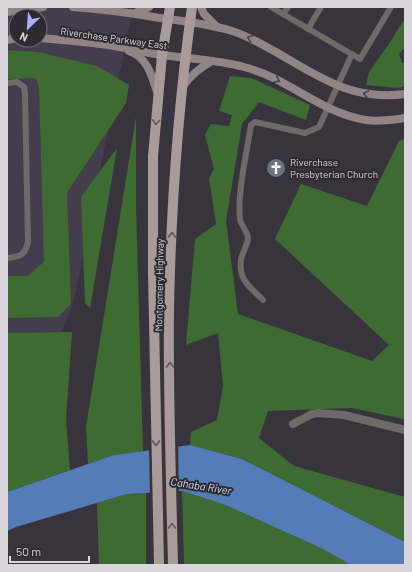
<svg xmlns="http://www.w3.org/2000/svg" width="412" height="572" font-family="Barlow,sans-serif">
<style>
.built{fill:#433d4d;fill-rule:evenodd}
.forest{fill:#3e6b31}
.water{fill:#547cb6}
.pier{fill:#38343e}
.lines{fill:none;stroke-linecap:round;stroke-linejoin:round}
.lane{stroke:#6f6968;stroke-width:6}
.street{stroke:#6f6968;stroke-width:8}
.secondary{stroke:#8f8584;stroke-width:8}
.primary{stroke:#a89b99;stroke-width:10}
.oneway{stroke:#464148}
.oneway2{stroke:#5f575c}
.labels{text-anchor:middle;stroke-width:4;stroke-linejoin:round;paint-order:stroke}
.street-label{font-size:10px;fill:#d8d5dc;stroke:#2e2a34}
.poi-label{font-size:10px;fill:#d8d5dc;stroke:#2e2a34;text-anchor:start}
.water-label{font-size:11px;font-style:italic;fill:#d2ddee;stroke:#2e2a34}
</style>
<rect width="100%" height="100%" fill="#38343e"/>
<path class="built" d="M7,7h126l-60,297 -66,156zM16,16h24v24h-24z"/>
<g class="forest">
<path d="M405,18v29l-6,7 3,9h3v23l-7,2 -32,-3 3,-13 22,-31z"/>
<path d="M7,50l31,2 59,14 32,19 -3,18 -59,90 4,111 -13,13 -51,1v-42h20l17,-14 -5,-173 -3,-11 -29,1z"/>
<path d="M230,76l21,2 59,27 -4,15 -47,-18 -17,22 -16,97 12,93 134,47 17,-16 -114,-106 26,-55 66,22 32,-65 6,-2v276l-1,4 -52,-11 -84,3 -9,27 35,28 111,31v45l-163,-83 -52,-14 1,-13 26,-12 6,-34 -5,-53 -32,12 9,-106 21,-15 -7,-46 5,-9 -9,-34 6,-11 18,2 3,-11 -13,-4z"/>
<path d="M136,117v90l7,244 -29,4 -26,9 -2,-37z"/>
<path d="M117,148l-27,160 -5,-5 -4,-106z"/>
<path d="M72,332l-6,87 4,51 -63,22v-159z"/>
<path d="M182,491l41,13 98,44 30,17h-167z"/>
<path d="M146,493v72h-47l-2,-62 30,-9z"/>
</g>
<path class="water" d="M190,445l52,14 163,83v23h-54l-30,-17 -98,-44 -41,-13 -55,3 -111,33 -9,4v-39l107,-37z"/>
<path class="pier" d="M178,444l1,49 -29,2 -1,-47z"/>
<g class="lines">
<g class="lane">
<path d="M271,7l89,52 31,-52"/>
<path d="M283,14l5,-7"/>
<path d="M308,29l13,-22"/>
<path d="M7,83l10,-1 7,5 1,7 3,148c-3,13 -8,15 -21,16"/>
<path d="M263,300c-12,-12 -25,-20 -22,-40 1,-7 6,-14 7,-21 0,-8 -7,-13 -8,-20 -3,-25 7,-68 11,-94l4,-3 50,11 14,-6 33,-73"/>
</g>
<path class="street" d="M293,424l19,-10 6,-1 26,2 61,15"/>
<g class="secondary">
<path d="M73,7c29,2 58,6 87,11 25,3 49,6 72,13 16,5 29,13 44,21 43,25 76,49 129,42"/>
<path d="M201,7l3,7 12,12"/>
<path d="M7,12l36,-5"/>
<path d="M135,13l14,-6"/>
<path d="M40,38c23,2 46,4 69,7 18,3 36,8 54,10 27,4 55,5 81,12 44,11 77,46 122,53 13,2 26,0 39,-2"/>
<path d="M7,40l9,-2"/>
<path d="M129,51c18,6 23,25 28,41"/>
<path d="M183,86c8,-11 16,-18 29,-25"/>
</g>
<g class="primary">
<path d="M159,565l-6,-293v-116l9,-101 8,-48"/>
<path d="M173,565c-2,-86 -5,-171 -4,-257 2,-100 9,-201 23,-301"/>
</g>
</g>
<defs><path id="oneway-chevron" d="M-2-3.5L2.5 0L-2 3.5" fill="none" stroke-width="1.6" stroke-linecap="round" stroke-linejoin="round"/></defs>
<g class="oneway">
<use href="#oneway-chevron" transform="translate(250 38) rotate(-157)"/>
<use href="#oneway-chevron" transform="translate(277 80) rotate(26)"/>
<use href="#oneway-chevron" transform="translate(366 94) rotate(-170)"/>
</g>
<g class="oneway2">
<use href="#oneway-chevron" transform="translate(156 122) rotate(94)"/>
<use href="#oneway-chevron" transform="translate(172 235) rotate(-88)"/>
<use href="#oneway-chevron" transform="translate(170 365) rotate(-90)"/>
<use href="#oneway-chevron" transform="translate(156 443) rotate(89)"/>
<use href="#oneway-chevron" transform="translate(172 526) rotate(-91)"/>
</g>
<defs>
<symbol id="church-disc" viewBox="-11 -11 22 22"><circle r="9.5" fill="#6b7280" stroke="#2e2a34"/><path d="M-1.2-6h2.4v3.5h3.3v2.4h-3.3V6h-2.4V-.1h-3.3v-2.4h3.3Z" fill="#fff"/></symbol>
</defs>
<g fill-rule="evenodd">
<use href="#church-disc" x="265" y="157" width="22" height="22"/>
</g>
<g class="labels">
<g class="street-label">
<text transform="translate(114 38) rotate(8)" y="4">Riverchase Parkway East</text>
<text transform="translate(159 285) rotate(-89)" y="4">Montgomery Highway</text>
</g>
<g class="poi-label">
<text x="290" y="166">Riverchase<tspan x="290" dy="12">Presbyterian Church</tspan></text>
</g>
<g class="water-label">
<text transform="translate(201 486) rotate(9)" y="4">Cahaba River</text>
</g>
</g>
<rect width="412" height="572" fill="none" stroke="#d8d5dc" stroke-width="16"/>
<g transform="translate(28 28) rotate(205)"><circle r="19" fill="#2e2a34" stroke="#726e77"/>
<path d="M0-3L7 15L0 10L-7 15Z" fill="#afaefa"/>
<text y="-6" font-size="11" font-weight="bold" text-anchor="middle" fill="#d8d5dc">N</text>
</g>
<path d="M10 556v6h79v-6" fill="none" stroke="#d8d5dc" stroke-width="2"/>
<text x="16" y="556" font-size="12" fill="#d8d5dc" stroke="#2e2a34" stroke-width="3" paint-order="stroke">50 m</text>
</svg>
